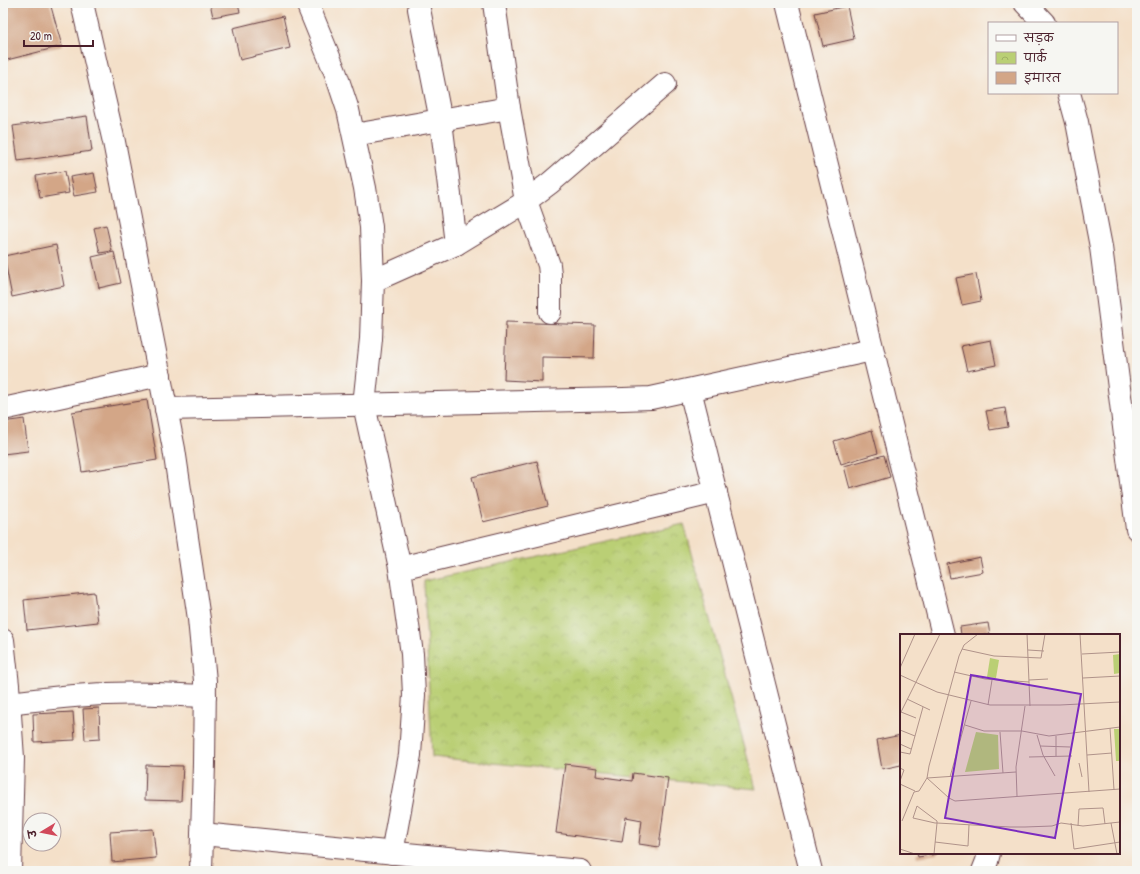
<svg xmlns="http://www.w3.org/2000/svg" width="1140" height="874" font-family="'Patrick Hand','Playpen Sans Deva',sans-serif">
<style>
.park{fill:url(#park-crowns);stroke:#827750}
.building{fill:#d3a687}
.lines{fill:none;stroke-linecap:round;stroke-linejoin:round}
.street-casing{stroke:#643c43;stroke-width:24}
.street{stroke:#fff;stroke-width:22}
.inset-road{fill:none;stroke:#b0938a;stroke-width:1}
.view{fill:#7b2cbf;fill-opacity:0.15;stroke:#7b2cbf;stroke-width:2}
.inset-edge{fill:none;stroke:#4a1f2b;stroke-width:2}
</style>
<defs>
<pattern id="park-crowns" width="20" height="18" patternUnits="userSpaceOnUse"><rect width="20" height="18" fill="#bacf74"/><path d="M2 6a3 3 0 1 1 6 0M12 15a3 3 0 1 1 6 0" fill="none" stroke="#a1b165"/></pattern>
</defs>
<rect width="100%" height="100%" fill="#f6f6f2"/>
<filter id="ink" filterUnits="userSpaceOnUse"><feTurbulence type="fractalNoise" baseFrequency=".025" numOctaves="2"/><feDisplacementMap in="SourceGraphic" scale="8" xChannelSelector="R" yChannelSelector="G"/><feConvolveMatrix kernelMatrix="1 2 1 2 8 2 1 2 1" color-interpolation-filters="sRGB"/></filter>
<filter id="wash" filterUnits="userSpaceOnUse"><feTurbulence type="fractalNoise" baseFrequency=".012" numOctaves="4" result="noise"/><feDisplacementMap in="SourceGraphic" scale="16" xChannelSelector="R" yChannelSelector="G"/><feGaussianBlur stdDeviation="0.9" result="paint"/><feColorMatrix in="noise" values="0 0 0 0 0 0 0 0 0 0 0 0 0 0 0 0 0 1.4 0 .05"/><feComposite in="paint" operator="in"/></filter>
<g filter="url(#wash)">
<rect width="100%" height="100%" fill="#f4e0c9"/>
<path class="park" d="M684,524l72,265 -324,-32 -8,-176z"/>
<g id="blocks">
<g class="building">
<path d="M3,3h47l12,43 -59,15z"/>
<path d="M210,3h28l2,9 -27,5z"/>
<path d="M847,6l7,33 -31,7 -8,-33z"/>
<path d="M283,16l7,32 -50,12 -7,-32z"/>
<path d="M87,116l5,35 -74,10 -5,-35z"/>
<path d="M65,171l4,22 -29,5 -4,-22z"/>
<path d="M94,173l4,19 -24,4 -4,-19z"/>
<path d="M106,225l6,26 -12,2 -6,-25z"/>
<path d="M56,245l8,41 -52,11 -8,-41z"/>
<path d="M114,252l7,31 -22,5 -7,-31z"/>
<path d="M976,274l5,27 -19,4 -6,-27z"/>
<path d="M506,322l89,3 -1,33 -52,-1v25l-38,-2z"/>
<path d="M991,340l5,25 -29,6 -6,-25z"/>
<path d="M147,400l10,60 -75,12 -10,-60z"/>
<path d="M1005,408l3,19 -18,3 -4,-19z"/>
<path d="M24,419l4,32 -25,3v-32z"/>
<path d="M872,430l6,23 -37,11 -7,-23z"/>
<path d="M884,455l6,22 -40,12 -6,-23z"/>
<path d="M537,461l11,45 -65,16 -11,-45z"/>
<path d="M980,557l3,15 -33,6 -3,-14z"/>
<path d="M94,592l4,30 -71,8 -3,-30z"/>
<path d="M988,623l2,12h-29l-1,-8z"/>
<path d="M99,708l1,31 -15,1 -2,-31z"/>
<path d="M73,712l2,28 -41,2 -1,-28z"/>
<path d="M901,735v30l-19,4 -5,-29z"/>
<path d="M565,764l32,4 -1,8 36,5 1,-8 35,5 -9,69 -20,-3 3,-24 -16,-3 -4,25 -66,-9z"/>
<path d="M146,765l37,1 -2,35 -36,-1z"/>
<path d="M153,829l3,29 -44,4 -2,-30z"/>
<path d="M917,853h20v1l-19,3z"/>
</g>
</g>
</g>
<g filter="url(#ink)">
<use href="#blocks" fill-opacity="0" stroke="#643c43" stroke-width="1"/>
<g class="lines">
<defs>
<g id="street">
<path d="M82,3l32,139 60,307 25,170 6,62 -1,82 -3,108"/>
<path d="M307,3l29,71 12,36 17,78 6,39 2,54 -2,58 -7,66 36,163 12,86 2,41 -4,60 -18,98"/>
<path d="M494,3l15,105 17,93 23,64 1,9v38"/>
<path d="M787,3l156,632"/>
<path d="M1025,3l19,20"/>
<path d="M419,9l22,112 15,123"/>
<path d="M1069,93l8,29 24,125 36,282"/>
<path d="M354,135l155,-27"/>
<path d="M373,281l83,-37 66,-40 28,-21 115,-99"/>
<path d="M690,390l121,481"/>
<path d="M3,409l157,-34"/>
<path d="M166,409l457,-10 28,-1 221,-48"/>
<path d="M400,568l316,-76"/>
<path d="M3,640l5,45 5,73 -3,113"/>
<path d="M9,703c32,-4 65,-8 98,-9 32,-2 65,1 98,2"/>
<path d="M202,834l378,37"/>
<path d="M983,871l4,-10 2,-8"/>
</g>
</defs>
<use href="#street" class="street-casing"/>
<use href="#street" class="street"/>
</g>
</g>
<g transform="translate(900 634)">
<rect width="220" height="220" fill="#f4e0c9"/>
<path d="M220,20v19l-6,1 -1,-19zM90,24l9,2 -3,18 -9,-1zM214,95h6v32h-4zM76,98l22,3 1,34 -34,3z" fill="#bacf74"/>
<path class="inset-road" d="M127,0l3,72M180,0l9,158M62,15l32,7 47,2 4,-24M128,16l16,1M182,20l38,-2M0,34l15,-34M54,38l31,7 44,3M0,41l37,17 53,13h70l60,-3M183,44l37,-2M129,46l19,-1M7,65l23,11M88,71l4,-25M1,78l15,6M0,80l40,-80M65,91l19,6h38l27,5 71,-9M210,94l4,62M0,96l15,6M100,98l3,41M137,101l6,20 12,21M0,110l11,5M140,112l30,1M0,118l10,2 13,-47M187,121l25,-2M156,122v-20M129,123l43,-1M179,129l3,14M0,134l4,2 -4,11M50,143l21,-76M27,144l22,20 6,3 165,-12M27,144l89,-6M0,150l15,7M117,162l-1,-29 9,-61M2,187l12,-29 5,-1 8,-13 2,-12 30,-110 5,-11 14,-11M171,189l3,26 46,-7M211,189l6,31M178,192l1,-17 24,-1 2,16M35,208l33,4 1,-21M0,215l15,5M34,220l3,-31v-2l-20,-15 -4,12 22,5h2l73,4h15l27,-1 9,-3 22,3 37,-4"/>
<path class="view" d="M71,41l110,19 -26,144 -110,-20z"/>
<rect width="220" height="220" class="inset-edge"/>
</g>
<rect width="1140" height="874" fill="none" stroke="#f6f6f2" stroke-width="16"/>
<rect x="988" y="22" width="130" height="72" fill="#f6f6f2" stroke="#b1a0a2"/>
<rect x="996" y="35" width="20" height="6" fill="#ffffff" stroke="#b1a0a2"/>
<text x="1024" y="42" font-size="12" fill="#4a1f2b">सड़क</text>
<rect x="996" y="52" width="20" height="12" fill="url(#park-crowns)" stroke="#b1a0a2"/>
<text x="1024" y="62" font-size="12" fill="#4a1f2b">पार्क</text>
<rect x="996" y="72" width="20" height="12" fill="#d3a687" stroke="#b1a0a2"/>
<text x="1024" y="82" font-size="12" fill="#4a1f2b">इमारत</text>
<g transform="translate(42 832) rotate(260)"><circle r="19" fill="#f6f6f2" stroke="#b1a0a2"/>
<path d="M0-3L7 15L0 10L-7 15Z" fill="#d1495b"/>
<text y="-6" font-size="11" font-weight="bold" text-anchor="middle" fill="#4a1f2b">उ</text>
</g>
<path d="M24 40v6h69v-6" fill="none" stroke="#4a1f2b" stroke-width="2"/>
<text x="30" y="40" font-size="12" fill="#4a1f2b" stroke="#f6f6f2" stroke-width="3" paint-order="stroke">20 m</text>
</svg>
